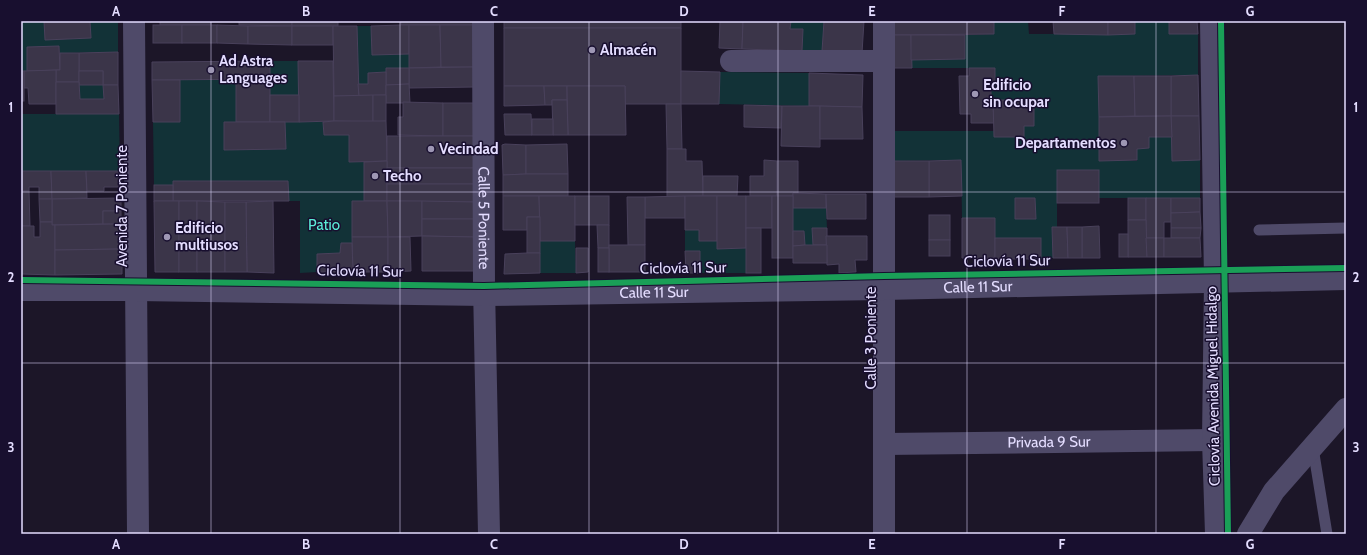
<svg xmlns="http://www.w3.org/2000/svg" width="1367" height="555" font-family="Cabin,sans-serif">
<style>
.green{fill:#123237}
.building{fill:#3b3549;stroke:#49415b}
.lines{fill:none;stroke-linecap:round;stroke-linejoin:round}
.service{stroke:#4f4a69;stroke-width:11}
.minor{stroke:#4f4a69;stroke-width:22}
.tertiary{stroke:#4f4a69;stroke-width:22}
.cycleway-casing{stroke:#180f2f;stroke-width:8}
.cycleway{stroke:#1a9f57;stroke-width:6}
.grid{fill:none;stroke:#e4ddff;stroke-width:1;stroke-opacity:0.55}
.poi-dot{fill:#9e97b4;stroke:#180f2f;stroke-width:1.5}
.labels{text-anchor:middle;stroke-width:3;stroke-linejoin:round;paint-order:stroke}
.poi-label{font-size:15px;font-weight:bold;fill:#e4ddff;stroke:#180f2f;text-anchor:start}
.street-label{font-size:15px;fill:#e4ddff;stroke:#180f2f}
.park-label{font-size:15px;fill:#5bedd8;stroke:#180f2f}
.neatline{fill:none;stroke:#e4ddff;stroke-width:1.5}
.grid-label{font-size:13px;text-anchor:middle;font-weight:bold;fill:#e4ddff}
</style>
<rect width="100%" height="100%" fill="#1c1628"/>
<g class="green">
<path d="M21,21h23l1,18 46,-1 -1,-17h28v31l-58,1 -1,-7 -32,1v24h-6z"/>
<path d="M791,21h33l-2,30h-20l1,-22h-13z"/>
<path d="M994,21h34l1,13h106v-13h34v13h29v41l-99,1v84l38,1v-12l12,-1v-11h23v23h28v38h-101v-28h-42v57l-5,1 1,30 -12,1v-21h-46v-20h-33l-1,-58 -71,1 1,-30h103v6h30v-11h10v-26h-41v4h-2v-20h4v-16h-83l-1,-8 54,-1v-24l29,-1z"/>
<path d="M357,26h14l1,28h37v14h-23v4l-18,1v11h-10z"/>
<path d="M270,61h28l1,34h-29z"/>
<path d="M720,72l89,1v33l-90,-2z"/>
<path d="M236,79v43h-12v28l61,-1v-27h38l1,13h25v27h15v39l-12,42h-11l-1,10 -23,1v18l-17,1v-72h-11l-1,-20h-114l-1,4h-19l-1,-63h27v-42z"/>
<path d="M79,85h24l1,14h-24z"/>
<path d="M21,114h98l1,57h-99z"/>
<path d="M793,208h33l1,20h-14v17h-8l-1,-14h-11z"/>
<path d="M685,230h14v11h18l1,8 28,-1v25h-46v-22h-15z"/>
<path d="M540,241h35l1,32h-36z"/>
</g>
<g class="building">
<path d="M44,21h46l1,17 -46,2z"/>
<rect x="160" y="21" width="51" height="4"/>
<path d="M239,21h53v5l-53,-1z"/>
<rect x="292" y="21" width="46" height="5"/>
<rect x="401" y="21" width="72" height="4"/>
<rect x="504" y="21" width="177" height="7"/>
<path d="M720,21h23l-1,28 -23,-1z"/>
<path d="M743,21h48l-1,8h13l-1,22 -60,-2z"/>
<path d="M824,21h40l-2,32 -40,-2z"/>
<path d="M890,21h104v13l-104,1z"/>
<path d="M1053,21h55v14l-54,-1z"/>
<path d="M1108,21h27v13l-27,1z"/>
<path d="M1169,21h28l1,13h-29z"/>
<rect x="153" y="25" width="29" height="18"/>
<rect x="182" y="25" width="35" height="18"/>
<path d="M217,25l31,1v18l-31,-1z"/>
<path d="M401,25h8v29l-37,1 -1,-29z"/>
<path d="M409,25h31l1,42 -32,1z"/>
<path d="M440,25h33l1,42h-33z"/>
<path d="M248,26h44v19l-44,-1z"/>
<rect x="292" y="26" width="41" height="19"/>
<path d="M333,26h24l2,70h-25z"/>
<path d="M504,28h177v76h-56v-18h-121z"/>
<path d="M890,35h21l1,33h-22z"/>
<path d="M911,35h54v24l-54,1z"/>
<path d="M59,46l1,24 -33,1v-24z"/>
<path d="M118,52v33h-15v-14h-24v-18z"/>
<path d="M60,53h19v29h-23v-12h4z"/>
<path d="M270,61v18l-118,1v-18z"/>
<path d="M298,61h35l1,60 -35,1z"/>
<path d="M474,67l1,20 -66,1v-20z"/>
<path d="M386,68h23v16l-23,1z"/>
<path d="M969,68h26v16h-4v20h2l1,19h-23v-9h-11l-1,-38h10z"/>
<path d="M56,70v34h-27l-1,-16h-4v-17z"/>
<rect x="21" y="71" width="3" height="30"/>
<rect x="79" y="71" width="24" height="14"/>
<path d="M681,71l39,1 -1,32h-38z"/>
<path d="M386,72v23l-27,1 -1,-12h10v-11z"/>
<path d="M809,73l54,2 -1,32 -53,-1z"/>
<path d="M1198,75l1,41h-28v-40z"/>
<path d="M1098,76h36l1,40 -36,1z"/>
<path d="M1134,76h37v40h-36z"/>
<rect x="236" y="79" width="34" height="43"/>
<path d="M152,80h28v42h-27z"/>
<path d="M56,82h23l1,17h24l-1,-14h15l1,29h-63z"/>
<path d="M409,84l1,19h-24v-18z"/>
<path d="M504,86h40l1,19 -41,1z"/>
<path d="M544,86h23v14h-15v5h-7z"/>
<path d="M567,86h58l1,49h-58z"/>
<rect x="270" y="95" width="29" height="27"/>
<path d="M373,95v27l-39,-1v-25z"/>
<path d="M373,95h13v26l-13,1z"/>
<path d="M552,100h15l1,35h-15z"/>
<path d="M993,100h41v26h-10v11h-30z"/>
<path d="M403,102l40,1v33l-45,-1v-18h5z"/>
<rect x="443" y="103" width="33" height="33"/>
<path d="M666,104h15l1,45h-15z"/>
<path d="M744,105l38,1 -1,22 -37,-1z"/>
<path d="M782,106h38v41l-39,-1z"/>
<path d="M820,106l42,1 1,32h-43z"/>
<path d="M504,114h27l1,21h-27z"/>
<path d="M1171,116h28l1,44 -28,1z"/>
<path d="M1171,116l1,21h-23v11l-12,1v11l-38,1v-44z"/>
<rect x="532" y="119" width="21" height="16"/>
<path d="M334,121h52l1,40 -38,1v-27h-25l-1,-13z"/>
<path d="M224,122h61l1,27 -62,1z"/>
<rect x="387" y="136" width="89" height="32"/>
<path d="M505,144l21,1v29l-23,1 -1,-30z"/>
<path d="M567,144l1,30h-42v-29z"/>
<path d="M667,149h19v12h16l1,35 -36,1z"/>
<path d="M764,160l13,1v35h-27v-20h14z"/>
<path d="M961,160l1,36 -33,1v-36z"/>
<path d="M387,161v40h-23v-39z"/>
<path d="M777,161h21v32h-5v3h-16z"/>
<path d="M890,161h39v36h-38z"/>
<rect x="387" y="168" width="89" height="16"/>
<rect x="1057" y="170" width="42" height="33"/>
<path d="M21,171h30l1,28h-13v-12h-10v4h-8z"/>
<path d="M51,171h35l1,27 -35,1z"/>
<path d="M86,171h34v16h-16v4h-17z"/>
<path d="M526,174h42v22h-65v-21z"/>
<path d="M703,176h35l-1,20h-34z"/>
<path d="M173,181h115l1,20h-116z"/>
<path d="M387,184h89l-1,18 -88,-1z"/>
<rect x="154" y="185" width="19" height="16"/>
<path d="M21,191h8l1,35h-9z"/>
<path d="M793,193l33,1v14h-33z"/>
<path d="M826,194h40v25h-39z"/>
<path d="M503,196h36l1,21h-13v13h-24z"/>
<path d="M539,196h36v45h-35z"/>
<rect x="575" y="196" width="34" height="29"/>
<path d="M685,196v22h-40v-21z"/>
<path d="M685,196h32v45h-18v-11h-14z"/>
<path d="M717,196h29v52l-29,1z"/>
<rect x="746" y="196" width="26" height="32"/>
<rect x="772" y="196" width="21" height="62"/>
<path d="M627,197h18v48h-17z"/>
<path d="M121,198v13h-18v13l-51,1v-26z"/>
<path d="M1015,198h20l1,21h-21z"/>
<rect x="1128" y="198" width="18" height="22"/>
<path d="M1146,198h25v24h-7v16h-18z"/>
<path d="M1171,198h29v14l-29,1z"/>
<path d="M39,199h13v23h-12z"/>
<path d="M154,201h25v71h-24z"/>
<rect x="179" y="201" width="18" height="71"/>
<path d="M197,201l28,1v70h-28z"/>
<path d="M273,201l1,72 -27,-1 -1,-70z"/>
<path d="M352,201h35l1,36h-36z"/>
<path d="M387,201h35v35l-34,1z"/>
<path d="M422,201l53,1 1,17h-54z"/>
<path d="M225,202h21l1,70h-22z"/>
<rect x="103" y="211" width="18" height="13"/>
<path d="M1200,212l1,16h-30v-15z"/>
<rect x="929" y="215" width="21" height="25"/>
<rect x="527" y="217" width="13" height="36"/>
<path d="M962,218h33v41l-33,-1z"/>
<path d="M422,219h54v18l-54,-1z"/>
<path d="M1128,220h18l1,37h-19z"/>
<path d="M40,222h12v3h3v50l-34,-1v-48h13v11h6z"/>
<path d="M121,224l1,25 -67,1v-25z"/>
<path d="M597,225h12v23h-11z"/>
<path d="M1099,226l1,32h-18v-31z"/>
<path d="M1052,227h15l1,31h-15z"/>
<path d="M1067,227h15v31h-14z"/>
<rect x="746" y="228" width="15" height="45"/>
<path d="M812,228h15v17h-14z"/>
<path d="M1171,228h30l-1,10h-29z"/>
<path d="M793,231h11l1,14 -12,1z"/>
<rect x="1119" y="234" width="9" height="23"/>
<path d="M422,236l54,1v34h-54z"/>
<path d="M826,236h41v24h-12l1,12 -17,1v-9l-12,1z"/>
<path d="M352,237h36v35h-35z"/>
<path d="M388,237h22l1,34 -23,1z"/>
<rect x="995" y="238" width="46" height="21"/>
<path d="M1146,238h18v19h-17z"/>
<path d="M1164,238h36l1,19h-37z"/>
<rect x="929" y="240" width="21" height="16"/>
<path d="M341,243h11l1,29h-36v-18l23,-1z"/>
<rect x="609" y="245" width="36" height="27"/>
<path d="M805,245h22v18h-34v-17z"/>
<path d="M576,248h12v24l-12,1z"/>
<rect x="598" y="248" width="11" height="24"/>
<path d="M122,249v25l-67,1v-25z"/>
<path d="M685,251h15v22h-14z"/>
<path d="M527,253h13v20l-36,1 1,-20z"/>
</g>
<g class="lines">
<g class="service">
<path d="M1259,230l87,-2"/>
<path d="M1313,448l14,86"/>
</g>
<g class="minor">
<path d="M134,21l4,513"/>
<path id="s1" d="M483,21l1,265 5,248"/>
<path d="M731,61h153"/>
<path id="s2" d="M885,444l328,-4"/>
<path d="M884,534v-513"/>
</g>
<g class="tertiary">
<path d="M1211,21l4,260 -2,159 3,94"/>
<path id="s3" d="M21,290h115l349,5 399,-6 462,-10"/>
<path d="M1248,534l26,-43 72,-82"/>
</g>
<defs>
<g id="cycleway">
<path d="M1221,21l7,513"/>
<path d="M21,280l463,6 400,-10 462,-8"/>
</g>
</defs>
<use href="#cycleway" class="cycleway-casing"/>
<use href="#cycleway" class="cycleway"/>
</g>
<path class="grid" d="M211,21v513M400,21v513M589,21v513M778,21v513M967,21v513M1156,21v513M21,192h1325M21,363h1325"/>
<g class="poi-dot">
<circle cx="592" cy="50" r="4"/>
<circle cx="211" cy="70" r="4"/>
<circle cx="975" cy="94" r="4"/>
<circle cx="1124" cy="143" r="4"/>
<circle cx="431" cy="149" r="4"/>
<circle cx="375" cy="176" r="4"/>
<circle cx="167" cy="237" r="4"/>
</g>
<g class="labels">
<g class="poi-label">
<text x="600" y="55">Almacén</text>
<text x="219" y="66">Ad Astra<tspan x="219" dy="17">Languages</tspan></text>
<text x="983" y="90">Edificio<tspan x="983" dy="17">sin ocupar</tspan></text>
<text x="1116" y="148" text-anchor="end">Departamentos</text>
<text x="439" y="154">Vecindad</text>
<text x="383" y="181">Techo</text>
<text x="175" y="233">Edificio<tspan x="175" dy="17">multiusos</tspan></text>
</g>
<g class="street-label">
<text transform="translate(122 206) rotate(-90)" y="5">Avenida 7 Poniente</text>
<text dy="5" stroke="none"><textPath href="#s1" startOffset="197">Calle 5 Poniente</textPath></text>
<text transform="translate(1007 261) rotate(-1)" y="5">Ciclovía 11 Sur</text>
<text transform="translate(683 268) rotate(-1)" y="5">Ciclovía 11 Sur</text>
<text transform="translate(360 271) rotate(1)" y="5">Ciclovía 11 Sur</text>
<text dy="5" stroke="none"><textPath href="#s3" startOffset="957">Calle 11 Sur</textPath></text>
<text dy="5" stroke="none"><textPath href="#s3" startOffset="633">Calle 11 Sur</textPath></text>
<text transform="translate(871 338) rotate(-90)" y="5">Calle 3 Poniente</text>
<text transform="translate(1213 386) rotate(-91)" y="5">Ciclovía Avenida Miguel Hidalgo</text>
<text dy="5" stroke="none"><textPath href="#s2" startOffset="164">Privada 9 Sur</textPath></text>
</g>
<g class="park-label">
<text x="324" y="230">Patio</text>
</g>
</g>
<rect width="1367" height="555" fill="none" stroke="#180f2f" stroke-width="44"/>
<rect x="22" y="22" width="1323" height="511" class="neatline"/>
<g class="grid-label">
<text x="116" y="16">A</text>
<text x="306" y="16">B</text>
<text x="494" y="16">C</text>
<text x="684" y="16">D</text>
<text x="872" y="16">E</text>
<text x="1062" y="16">F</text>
<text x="1250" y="16">G</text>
<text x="11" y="112">1</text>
<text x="1356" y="112">1</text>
<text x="11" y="282">2</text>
<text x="1356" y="282">2</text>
<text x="11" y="452">3</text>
<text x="1356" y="452">3</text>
<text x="116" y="549">A</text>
<text x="306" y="549">B</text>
<text x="494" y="549">C</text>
<text x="684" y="549">D</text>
<text x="872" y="549">E</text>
<text x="1062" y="549">F</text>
<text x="1250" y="549">G</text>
</g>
</svg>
